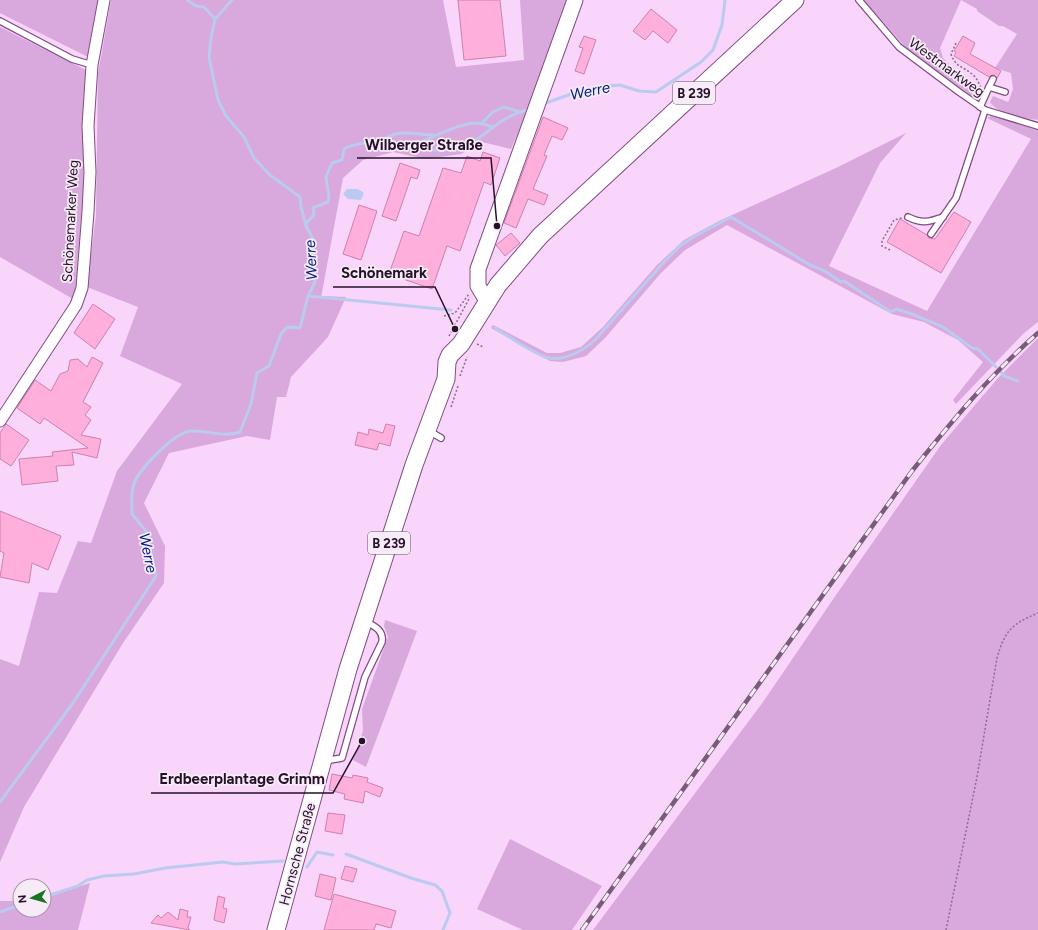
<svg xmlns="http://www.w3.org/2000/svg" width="1038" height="930" font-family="Figtree,sans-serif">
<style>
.green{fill:#d9a8dc}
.water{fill:#bacbef}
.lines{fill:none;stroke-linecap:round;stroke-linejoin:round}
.stream{stroke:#bacbef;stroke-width:3}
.building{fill:#feafdc;stroke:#cd82ae}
.lane-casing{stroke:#814c85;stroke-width:8}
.street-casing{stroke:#814c85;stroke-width:13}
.secondary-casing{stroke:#814c85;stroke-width:17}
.primary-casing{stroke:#814c85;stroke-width:19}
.path{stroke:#8c6e8e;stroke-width:1.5;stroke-dasharray:2 2;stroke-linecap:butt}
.lane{stroke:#fff;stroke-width:5.5}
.street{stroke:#fff;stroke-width:11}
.secondary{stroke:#fff;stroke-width:15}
.primary{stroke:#fff;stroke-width:17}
.rail-casing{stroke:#785c7a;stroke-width:4.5}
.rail{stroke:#f7ebf8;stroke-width:3;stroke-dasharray:9;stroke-linecap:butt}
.labels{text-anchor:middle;stroke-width:3.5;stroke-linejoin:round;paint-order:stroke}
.shield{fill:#f7ebf8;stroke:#655267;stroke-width:1}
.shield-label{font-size:13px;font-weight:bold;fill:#271129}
.street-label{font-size:14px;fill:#271129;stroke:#f7ebf8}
.water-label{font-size:15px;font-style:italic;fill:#052083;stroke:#f7ebf8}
.leader{fill:none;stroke:#271129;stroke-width:1.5}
.callout-dot{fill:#271129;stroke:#f7ebf8;stroke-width:1.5}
.callout-label{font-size:15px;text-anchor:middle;font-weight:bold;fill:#271129;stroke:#f7ebf8;stroke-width:3.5;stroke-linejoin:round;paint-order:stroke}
</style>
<rect width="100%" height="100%" fill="#f9d4fb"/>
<g class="green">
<path d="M0,0h99l-11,57 -88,-44z"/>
<path d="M111,0h332l13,67 68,-7 -4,-60h47l-34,99 -22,50 -29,-7 -21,12 -35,5 -33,-7 -30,8 -20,18 -22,120 1,-2 24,1 -18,40 -37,40 -5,20h-9l-7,43 -23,-4 -78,17 -25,50 21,43 -1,37 -41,60 -99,164 -24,55v-203l19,7 20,-74 18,1 21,-52 13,2 26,-72 65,-87 -62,-28 18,-49 -51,-20 9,-72 2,-141z"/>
<path d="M864,0h174v120c-15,-2 -39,-5 -48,-18l3,-6 15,6 1,-2 4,-11 -2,-16 -16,-5 22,-34 -14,-8h-4l-22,-15v-2l-16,-9 -21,48 3,10 37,36 -3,6 -69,-50z"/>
<path d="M0,27l86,43c0,76 5,155 -13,229l-73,-42z"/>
<path d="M991,116l47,13v193l-14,11 -68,71 -3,-4 30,-38 -25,-22 -34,-18 -32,-8 -165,-89 -42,25 -24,23 -56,65 -19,18 -23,6 -13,-1 -59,-33 2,-3 54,28h13l21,-6 22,-20 54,-62 27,-25 35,-19 117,-53 70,-35 -26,30 -51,103 98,45 104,-172 -44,-21z"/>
<path d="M1038,338v592h-445l170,-228 73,-107 105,-150 57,-67z"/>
<path d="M385,620l32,11 -51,136 -13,-7 10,-29 -1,-22 26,-72 -4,-11z"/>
<path d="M510,839l92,47 -30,44h-49l-46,-21z"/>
<path d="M90,883l-12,47h-78v-29h20v9h24v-12z"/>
</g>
<path class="water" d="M347,189h11l6,4 -3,7 -13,-1 -5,-5z"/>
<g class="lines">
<g class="stream">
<path d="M187,0l9,6 8,1 11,12"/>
<path d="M232,0l-17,19 -4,19 -2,19 9,43 8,16 18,21 10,21 16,17 30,22 1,10 5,18"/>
<path d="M543,104l31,-11 23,-6 23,-2 19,6 17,1 45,-30 12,-12 9,-25 3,-25"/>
<path d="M481,124l12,-12 11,-5 16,5"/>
<path d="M380,142c20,-15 32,-7 55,-7"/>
<path d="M411,147c18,-8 45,-23 65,-24 6,0 13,3 18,4"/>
<path d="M308,296l143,14"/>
<path d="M495,328c11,7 44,29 54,30 16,3 35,-8 46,-18l68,-77 18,-18 16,-10 34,-18 79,48 15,6 16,11 3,-1 47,31 5,-3 16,5 31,13 29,21 6,1 18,18"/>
<path d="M1001,372l3,4 14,5"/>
<path d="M0,802l73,-99 83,-127 -10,-45 -14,-17c0,-8 -1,-19 1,-27 3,-16 42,-55 58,-56 17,-1 33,7 49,1l11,-28 6,-31 12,-7 12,-32 6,-7 13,1 8,-32 7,-14 -2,-43 -7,-13 2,-5 6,-6 -1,-7 15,-6 1,-5 -3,-20 6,-14 10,-3 2,-11c35,-18 76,8 114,-1 20,-5 32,-21 49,-30 7,-4 15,-7 23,-9"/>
<path d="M346,854l65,24 24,7 7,6 8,22 -7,17"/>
<path d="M307,867l10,-15 16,3"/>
<path d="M44,897l34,-11 9,-6 17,-4 30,-2 31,-6 58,-6 12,2 48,-3"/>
<path d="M0,912l20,-7"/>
</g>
</g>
<g class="building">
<path d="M458,0h42l6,56 -42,4z"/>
<path d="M651,9l26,21 -9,13 -15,-12 -8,9 -12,-9z"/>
<path d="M584,36l12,4 -12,34 -9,-3 8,-23 -4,-1z"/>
<path d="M963,36l12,7 -5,11 31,17 -4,7 -4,-3 -4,2 -35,-21 2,-4 -2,-1z"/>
<path d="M543,117l25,11 -6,12 -10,-4 -8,19 3,1 -14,33 15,6 -4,10 -16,-6 -12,29 -12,-5z"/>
<path d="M483,152l17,6 -9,27 -7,-3 -24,69 -13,-5 -15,43 -43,-15 15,-43 15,5 24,-68 18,5 6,-17 13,5z"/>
<path d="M400,163l20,7 -3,9 -6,-2 -15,44 -14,-5z"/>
<path d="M359,205l18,6 -16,49 -18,-6z"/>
<path d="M954,212l17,10 -30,51 -54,-31 13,-23 27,16 2,3 6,1z"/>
<path d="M511,233l9,10 -15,13 -9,-11z"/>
<path d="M93,304l22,15 -20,30 -21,-16z"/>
<path d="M92,357l11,6 -20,39 8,5 -6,8 6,5 -10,15 20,4 -4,19 -25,-6 2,13 -18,1 2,15 -36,4 -3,-26 34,-3 -1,-4 36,-4 -44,-30 -4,6 -23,-16 18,-28 16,11 9,-17 8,-3 2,-11 8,-1 9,8z"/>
<path d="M6,424l23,16 -18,26 -11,-7v-26z"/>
<path d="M386,424l9,2 -5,20 -11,-3 -2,7 -22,-5 3,-13 10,3 1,-6 14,4z"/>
<path d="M0,511l61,25 -13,34 -16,-7 -3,20 -29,-6 4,-24 -4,-2z"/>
<path d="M332,774l20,4 1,-3 15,3 -1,4 16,6 -3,9 -15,-6 -2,12 -19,-4 1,-5 -16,-4z"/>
<path d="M328,813l17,2 -3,19 -17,-3z"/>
<path d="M345,866l12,3 -4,13 -12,-3z"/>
<path d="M320,874l16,4 -5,22 -16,-4z"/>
<path d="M334,894l62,17 -5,17 -15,-4 -2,6h-50z"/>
<path d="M218,896l7,2 -2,10 4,1 -3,14 -10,-3z"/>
<path d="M180,909l8,2 -1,6h4l-3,11 2,2 -39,-7 7,-8 3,3 7,-6 10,8z"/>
</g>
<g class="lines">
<defs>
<g id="lane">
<path d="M859,0l40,47 60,45 26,18 53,16"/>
<path d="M0,21l72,38 20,6"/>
<path d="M989,87l4,-8"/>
<path d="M980,107l9,-20 16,5"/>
<path d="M908,217c14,7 21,5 35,0"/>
<path d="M931,234l25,-36 29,-88"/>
<path d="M429,431l12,7"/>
<path d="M325,759l5,1 12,-2 23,-81 17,-35c2,-11 -7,-16 -16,-20"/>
</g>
<path id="street" d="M0,421l76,-116 6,-17 6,-76 2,-40 -2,-46 4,-61 12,-65"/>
<path id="secondary" d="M487,301l-9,-15v-17l97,-269"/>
<path id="primary" d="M276,930l72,-261 66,-204 32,-86 1,-17 3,-7 11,-11 37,-59 42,-49 255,-236"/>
</defs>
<use href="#lane" class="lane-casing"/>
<use href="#street" class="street-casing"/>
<use href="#secondary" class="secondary-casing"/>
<use href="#primary" class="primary-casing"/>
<g class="path">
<path d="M956,43l-5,11c4,13 13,13 21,20 4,3 7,9 9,14"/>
<path d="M890,250l-8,-4v-5l12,-21 8,-2"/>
<path d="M444,316l11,-3 14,-19"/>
<path d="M449,336l21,-39"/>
<path d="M477,344l6,3"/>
<path d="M460,376l7,-19"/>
<path d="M451,407l7,-21"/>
<path d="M946,930l31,-153 20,-119c8,-28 15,-34 41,-45"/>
</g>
<use href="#lane" class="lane"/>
<use href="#street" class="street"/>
<use href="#secondary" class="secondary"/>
<use href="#primary" class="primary"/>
<defs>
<path id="rail" d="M582,930l330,-459c39,-49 79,-97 126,-138"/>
</defs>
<use href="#rail" class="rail-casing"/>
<use href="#rail" class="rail"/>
</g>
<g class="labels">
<g class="shield">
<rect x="673" y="82" width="42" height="22" rx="3"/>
<rect x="368" y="532" width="42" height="22" rx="3"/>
</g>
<g class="shield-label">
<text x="694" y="98">B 239</text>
<text x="389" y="548">B 239</text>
</g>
<g class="street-label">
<text transform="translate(947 67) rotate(36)" y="5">Westmarkweg</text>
<text transform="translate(70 221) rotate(-87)" y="5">Schönemarker Weg</text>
<text transform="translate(297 854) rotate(-75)" y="5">Hornsche Straße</text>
</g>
<g class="water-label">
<text transform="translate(590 91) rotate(-12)" y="5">Werre</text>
<text transform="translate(311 260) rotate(-93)" y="5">Werre</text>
<text transform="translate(148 553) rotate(78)" y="5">Werre</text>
</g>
</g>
<path class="leader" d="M497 226L491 158H357M455 329L435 287H333M362 741L333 793H151"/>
<g class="callout-dot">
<circle cx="497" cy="226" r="4"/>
<circle cx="455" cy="329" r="4"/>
<circle cx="362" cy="741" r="4"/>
</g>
<g class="callout-label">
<text x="424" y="150">Wilberger Straße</text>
<text x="384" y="278">Schönemark</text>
<text x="242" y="784">Erdbeerplantage Grimm</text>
</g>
<g transform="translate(32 898) rotate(264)"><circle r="19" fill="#f7ebf8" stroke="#a494a5"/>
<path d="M0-3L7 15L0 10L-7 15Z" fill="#187524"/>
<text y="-6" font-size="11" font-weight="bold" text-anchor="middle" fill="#271129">N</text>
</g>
</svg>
